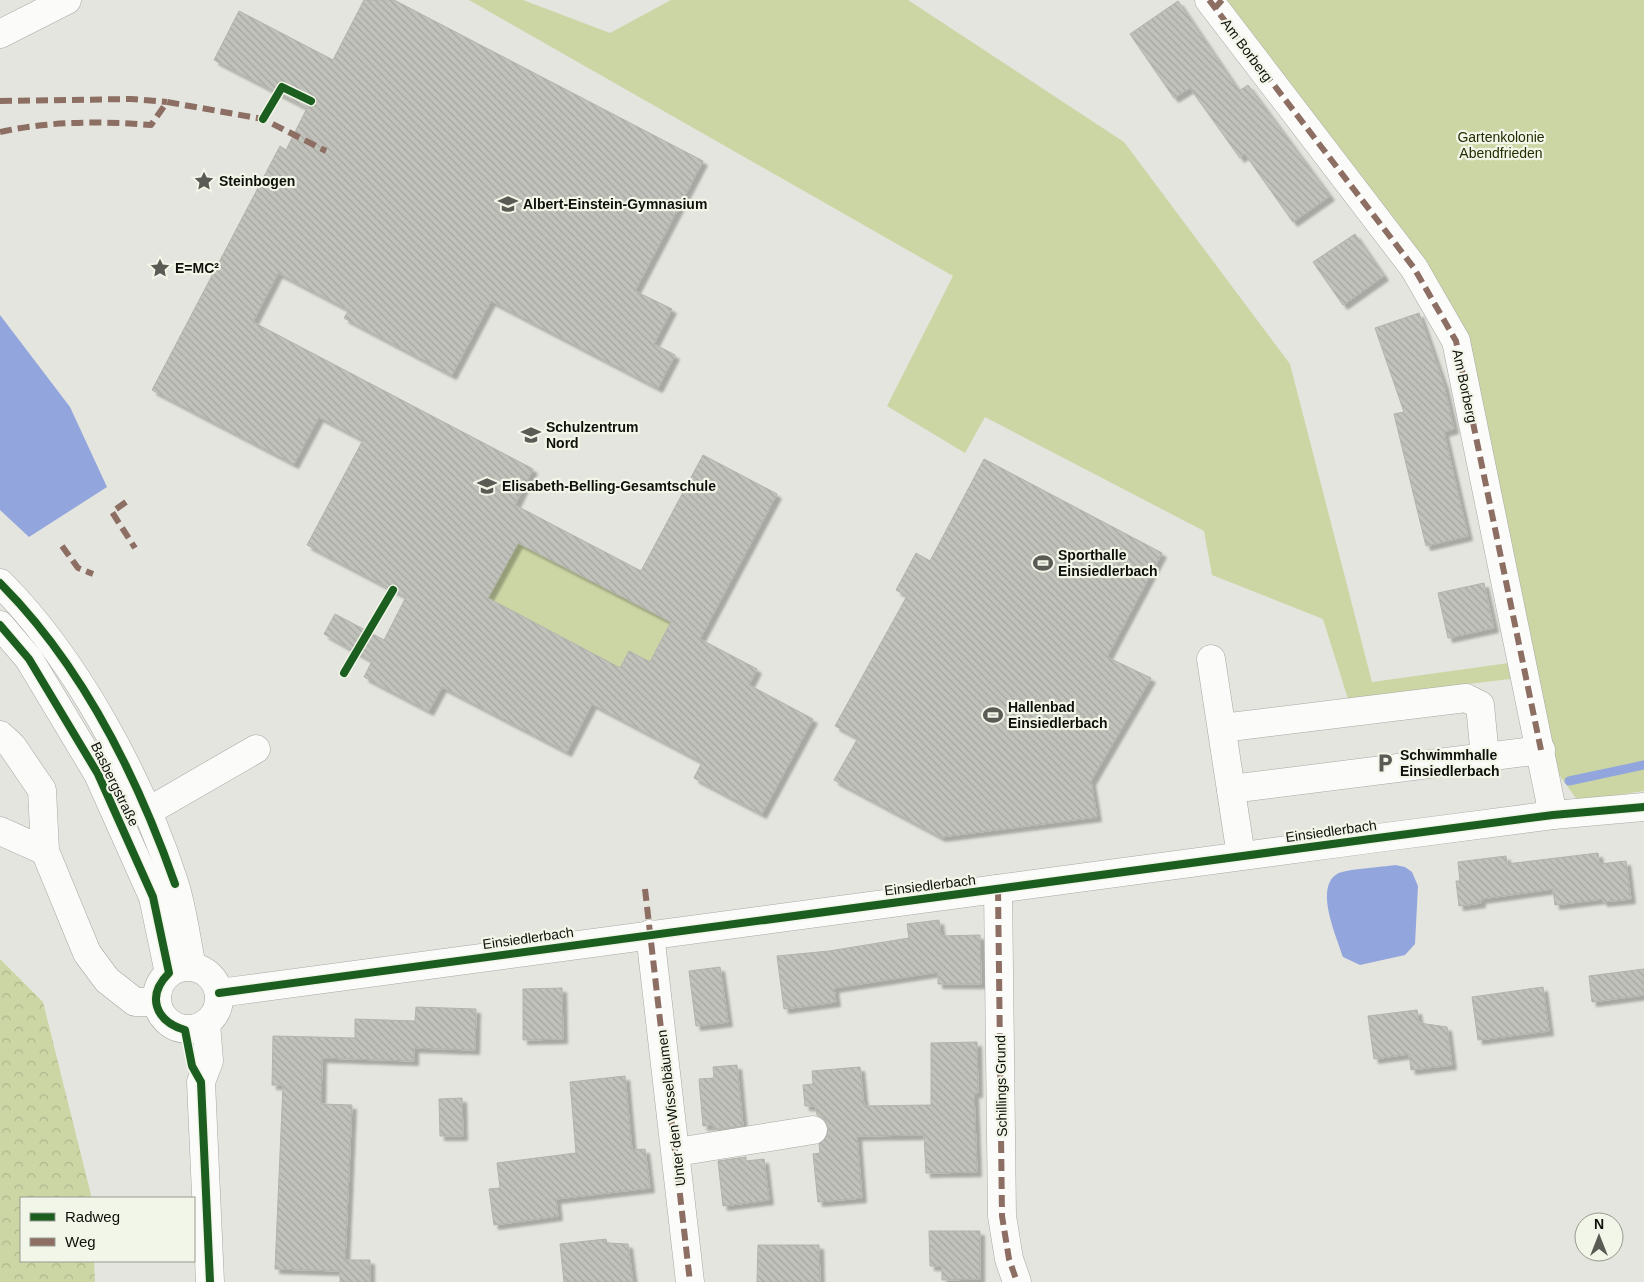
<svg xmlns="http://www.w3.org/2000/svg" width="1644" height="1282" font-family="Helvetica,sans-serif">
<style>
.green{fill:#ccd6a5}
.park{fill:url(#park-crowns)}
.water{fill:#92a6dd}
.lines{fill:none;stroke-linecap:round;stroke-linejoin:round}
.stream{stroke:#92a6dd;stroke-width:9}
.building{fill:url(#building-back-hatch);stroke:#b2b3ad;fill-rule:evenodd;filter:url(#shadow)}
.minor-casing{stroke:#a7a8a3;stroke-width:29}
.major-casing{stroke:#a7a8a3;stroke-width:29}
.minor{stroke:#fbfbfa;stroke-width:28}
.major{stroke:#fbfbfa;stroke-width:28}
.quiet{stroke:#8d6e63;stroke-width:6;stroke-dasharray:12 6;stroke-linecap:butt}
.cycleway-casing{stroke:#f2f6e8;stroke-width:11}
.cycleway{stroke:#1b5e20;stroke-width:8}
.labels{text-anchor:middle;stroke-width:4.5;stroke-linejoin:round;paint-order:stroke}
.street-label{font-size:14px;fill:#0f100b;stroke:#f2f6e8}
.park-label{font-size:14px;fill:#272d02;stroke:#f2f6e8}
.poi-label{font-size:14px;font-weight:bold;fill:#0f100b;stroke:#f2f6e8;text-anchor:start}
</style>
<defs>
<pattern id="park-crowns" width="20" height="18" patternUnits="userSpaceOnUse" patternTransform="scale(1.25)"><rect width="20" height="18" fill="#ccd6a5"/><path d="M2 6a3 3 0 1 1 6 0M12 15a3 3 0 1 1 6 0" fill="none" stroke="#aeb78d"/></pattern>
<pattern id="building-back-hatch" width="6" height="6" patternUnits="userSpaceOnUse" patternTransform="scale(1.25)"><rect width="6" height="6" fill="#c1c2bc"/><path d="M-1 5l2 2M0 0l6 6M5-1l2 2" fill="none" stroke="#a5a6a0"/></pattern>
<filter id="shadow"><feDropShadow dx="4.5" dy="4.5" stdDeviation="1" flood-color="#0004"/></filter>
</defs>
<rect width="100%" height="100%" fill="#e4e5de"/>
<g class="green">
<path d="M469,0h54l87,33 61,-33h237l216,142 166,222 82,318 151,-21 -67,-320 -234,-341h422v791l-66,10 -37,-51 -15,-73 -178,22 -25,-80 -111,-44 -8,-44 -219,-114 -20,36 -78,-47 66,-130z"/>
<path d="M518,543l153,79 -21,40 -21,-11 -7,12 21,11 -19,37 -32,-58 -104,-55z"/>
</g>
<path class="park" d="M0,959l43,43 48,193v3h-70v63h73l1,21h-95z"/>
<g class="water">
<path d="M0,315l70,92 37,80 -78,50 -29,-27z"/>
<path d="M1395,865l10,2 7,5 6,14 -3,58 -10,11 -45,10 -17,-8c-6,-20 -29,-69 -6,-83 8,-5 46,-7 58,-9z"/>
</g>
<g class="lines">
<path class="stream" d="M1569,781l75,-16"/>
</g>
<g class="building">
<path d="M364,0h30l309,161 -68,130 37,18 -18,35 21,11 -17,33 -167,-87 -39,74 -108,-57 5,-8 -71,-37 -25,49 280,147 -18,36 126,66 62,-116 74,39 -77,145 57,30 -8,16 64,34 -51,95 -68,-36 8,-16 -110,-58 -25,48 -125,-65 -13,24 -65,-34 8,-16 -48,-27 11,-20 49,26 22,-43 -99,-52 56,-105 -44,-23 -25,47 -142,-74 128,-244 6,4 21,-42 -93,-48 25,-49 94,49zM518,543l153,79 -21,40 -21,-11 -9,17 -132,-70z"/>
<path d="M1178,1l61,90 9,-6 82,111 -37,26 -48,-68 -5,4 -50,-70 -16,10 -44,-64z"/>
<path d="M1355,234l29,42 -41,29 -30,-43z"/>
<path d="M1419,313l25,72 10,44 -10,3 24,104 -42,10 -32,-132 10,-2 -29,-84z"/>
<path d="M984,459l178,94 -55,104 44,21 -60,103 6,36 -156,20 -107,-57 24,-42 -23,-12 72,-130 -11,-6 20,-37 14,8z"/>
<path d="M1484,583l10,45 -46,10 -10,-45z"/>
<path d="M1598,853l2,11 26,-3 5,38 -28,3 -1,-3 -47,6 -2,-16 -72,10v4l-22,3 -3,-25h4l-2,-19 48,-6 1,8z"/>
<path d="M939,920l2,16 39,-1 1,49h-43v-12l-104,16 2,14 -52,7 -7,-53 52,-5 80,-13 -2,-14z"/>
<path d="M720,967l8,55 -32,4 -7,-55z"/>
<path d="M1644,969v26l-52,7 -3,-26z"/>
<path d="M1543,987l6,44 -71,9 -6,-43z"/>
<path d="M562,988l1,51 -40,1v-51z"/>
<path d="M416,1007l60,2 -1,41 -61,-2v13l-92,-3 -1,46 31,1 -7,155h25v22h-30v-11l-65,-2 8,-184h-11l1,-49 82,2v-19l60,2z"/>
<path d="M1417,1010l2,13 28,4 5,38 -41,5 -2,-16 -35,5 -6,-43z"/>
<path d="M977,1042l1,51h-4l3,79 -51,1 -2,-38 -67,1 5,62 -44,4 -5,-48 7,-1 -1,-9 8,-8 1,-8 -3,-8 -8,-5 -1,-9h-11l-2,-21 10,-1 -1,-13 48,-4 4,39 67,-1v-62z"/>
<path d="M737,1065l6,61 -29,4v-5l-11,1 -4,-47 15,-1 -1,-11z"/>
<path d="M625,1076l7,74 13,-1 5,39 -94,11 2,17 -64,9 -5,-36 11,-1 -3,-25 79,-10 -6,-71z"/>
<path d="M462,1098l1,38h-23l-1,-37z"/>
<path d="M746,1157v4l18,-2 5,41 -46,6 -5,-45z"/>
<path d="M929,1231h51v48l-38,1v-14h-12z"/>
<path d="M606,1239l1,4 21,1 5,38h-69l-4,-38z"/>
<path d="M758,1245h61l1,37h-63z"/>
</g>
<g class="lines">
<defs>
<g id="minor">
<path d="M1209,0l205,268 42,73 97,474"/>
<path d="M0,34l67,-34"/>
<path d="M1211,659l30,197"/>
<path d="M1222,728l244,-30 14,7 5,52"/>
<path d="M0,735l12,11 30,44 3,61 42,102 20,27 28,22h21"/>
<path d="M1231,789l310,-39"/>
<path d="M147,812l109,-63"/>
<path d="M0,831l45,20"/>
<path d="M998,889l4,327 7,43 8,23"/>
<path d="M650,934l40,348"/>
<path d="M219,993l1151,-154 183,-24 91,-8"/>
<path d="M677,1152l136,-22"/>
</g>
<g id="major">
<path d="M0,583c76,76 141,197 174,299 9,27 12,57 18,85"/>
<path d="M0,625l29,34 69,115 55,123 16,76"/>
<circle cx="188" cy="998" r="31"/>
<path d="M206,1024l3,37 -8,21 9,200"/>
</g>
</defs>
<use href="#minor" class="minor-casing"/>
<use href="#major" class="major-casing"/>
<use href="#minor" class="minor"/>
<use href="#major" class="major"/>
<g class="quiet">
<path d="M1209,0l205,268 42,73 85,409"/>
<path d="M1215,8l7,-8"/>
<path d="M0,101l131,-2 36,3"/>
<path d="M0,132c50,-11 100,-11 151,-7l16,-23 96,17 63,32"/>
<path d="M126,502l-14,10 23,36"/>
<path d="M62,546l16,22 15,6"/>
<path d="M645,889l45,393"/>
<path d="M998,889l4,327 7,43 8,23"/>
</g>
<defs>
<g id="cycleway">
<path d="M263,119l19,-32 29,14"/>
<path d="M0,583c82,82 137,193 175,301"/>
<path d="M0,625l29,34 69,115 55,123 16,76c-23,23 -14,48 16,57l7,36 9,16 9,200"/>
<path d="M344,673l49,-83"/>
<path d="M219,993l1151,-154 183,-24 91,-8"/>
</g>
</defs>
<use href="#cycleway" class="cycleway-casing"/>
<use href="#cycleway" class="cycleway"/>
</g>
<defs>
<symbol id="sight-bare" viewBox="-9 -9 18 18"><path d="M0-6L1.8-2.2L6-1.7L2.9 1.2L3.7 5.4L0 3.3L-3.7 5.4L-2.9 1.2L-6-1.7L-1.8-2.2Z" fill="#5a5b55" stroke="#f2f6e8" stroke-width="2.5" paint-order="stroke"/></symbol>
<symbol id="school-bare" viewBox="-9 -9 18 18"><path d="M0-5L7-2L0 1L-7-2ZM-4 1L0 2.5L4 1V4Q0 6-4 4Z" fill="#5a5b55" stroke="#f2f6e8" stroke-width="2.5" paint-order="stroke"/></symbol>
<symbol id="stadium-bare" viewBox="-9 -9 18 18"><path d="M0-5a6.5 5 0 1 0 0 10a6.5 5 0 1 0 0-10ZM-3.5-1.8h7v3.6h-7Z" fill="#5a5b55" stroke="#f2f6e8" stroke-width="2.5" paint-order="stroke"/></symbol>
<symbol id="parking-bare" viewBox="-9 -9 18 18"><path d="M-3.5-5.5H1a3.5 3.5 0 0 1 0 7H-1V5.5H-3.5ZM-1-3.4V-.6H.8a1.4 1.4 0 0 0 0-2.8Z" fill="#5a5b55" stroke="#f2f6e8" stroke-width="2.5" paint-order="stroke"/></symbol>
</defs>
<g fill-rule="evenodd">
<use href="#sight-bare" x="190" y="167" width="28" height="28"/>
<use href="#school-bare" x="494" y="190" width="28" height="28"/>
<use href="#sight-bare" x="146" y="254" width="28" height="28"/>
<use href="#school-bare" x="517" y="421" width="28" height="28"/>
<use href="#school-bare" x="473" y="472" width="28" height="28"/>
<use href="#stadium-bare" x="1029" y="549" width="28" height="28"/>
<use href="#stadium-bare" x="979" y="701" width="28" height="28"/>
<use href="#parking-bare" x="1371" y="749" width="28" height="28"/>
</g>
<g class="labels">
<g class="street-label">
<text transform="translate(1247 50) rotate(53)" y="5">Am Borberg</text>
<text transform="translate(1465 386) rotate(78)" y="5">Am Borberg</text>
<text transform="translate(115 784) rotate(64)" y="5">Basbergstraße</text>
<text transform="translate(1331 831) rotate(-8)" y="5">Einsiedlerbach</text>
<text transform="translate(930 885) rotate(-7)" y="5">Einsiedlerbach</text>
<text transform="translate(528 938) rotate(-8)" y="5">Einsiedlerbach</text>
<text transform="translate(1001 1086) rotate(-91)" y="5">Schillings Grund</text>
<text transform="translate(671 1108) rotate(-97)" y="5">Unter den Wisselbäumen</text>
</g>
<g class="park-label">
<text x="1501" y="142">Gartenkolonie<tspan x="1501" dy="16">Abendfrieden</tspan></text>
</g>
<g class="poi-label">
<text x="219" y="186">Steinbogen</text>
<text x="523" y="209">Albert-Einstein-Gymnasium</text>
<text x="175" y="273">E=MC²</text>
<text x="546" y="432">Schulzentrum<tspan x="546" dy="16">Nord</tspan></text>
<text x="502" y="491">Elisabeth-Belling-Gesamtschule</text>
<text x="1058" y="560">Sporthalle<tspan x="1058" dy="16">Einsiedlerbach</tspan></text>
<text x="1008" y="712">Hallenbad<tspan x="1008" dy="16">Einsiedlerbach</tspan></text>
<text x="1400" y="760">Schwimmhalle<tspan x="1400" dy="16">Einsiedlerbach</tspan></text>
</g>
</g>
<rect x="20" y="1197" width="175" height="65" fill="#f2f6e8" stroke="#979a90"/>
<rect x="30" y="1213" width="25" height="8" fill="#1b5e20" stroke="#979a90"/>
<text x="65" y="1222" font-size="15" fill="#0f100b">Radweg</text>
<rect x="30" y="1238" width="25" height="8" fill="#8d6e63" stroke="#979a90"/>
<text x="65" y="1247" font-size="15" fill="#0f100b">Weg</text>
<g transform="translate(1599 1237)"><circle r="24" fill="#f2f6e8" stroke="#979a90"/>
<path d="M0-4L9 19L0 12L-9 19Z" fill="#5a5b55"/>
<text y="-8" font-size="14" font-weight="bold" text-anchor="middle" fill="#0f100b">N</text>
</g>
</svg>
